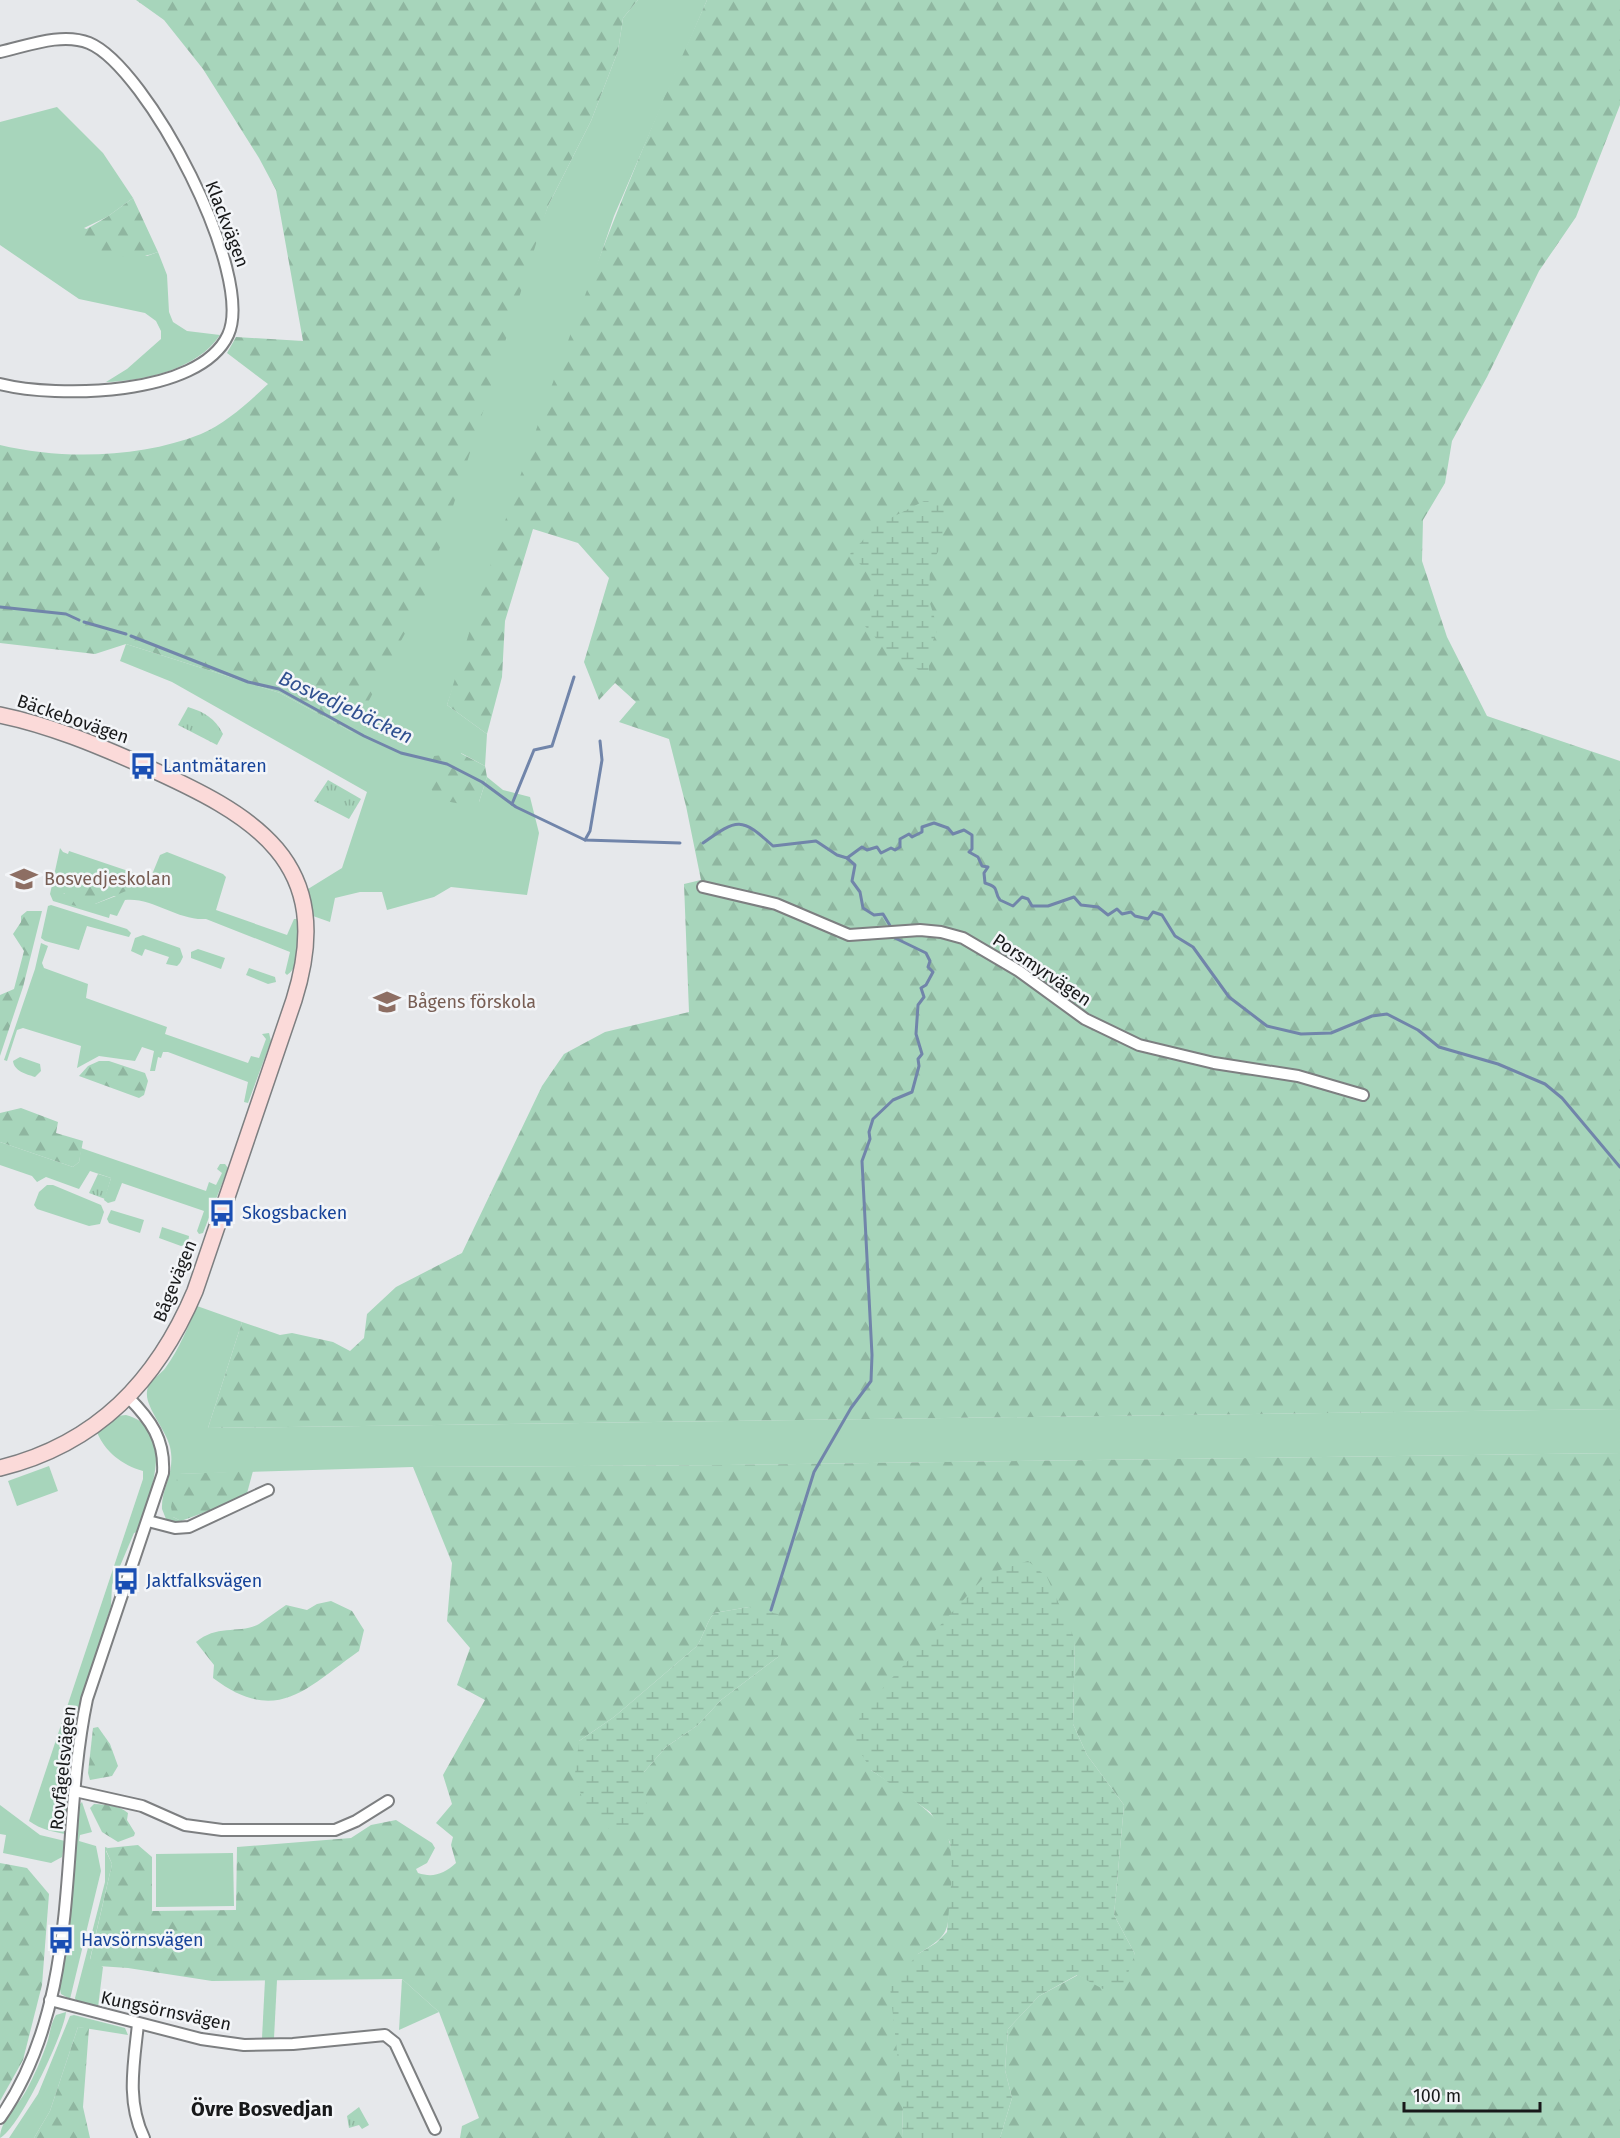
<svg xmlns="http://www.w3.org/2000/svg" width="1620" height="2138" font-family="'Fira Sans',sans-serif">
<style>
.grass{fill:#a7d5bb;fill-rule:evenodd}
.forest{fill:url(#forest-firs);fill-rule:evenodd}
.wetland{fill:url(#wetland-marsh)}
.park{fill:url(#park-tufts)}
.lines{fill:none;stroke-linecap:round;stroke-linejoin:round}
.stream{stroke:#7185aa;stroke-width:3}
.street-casing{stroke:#7d7f81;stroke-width:14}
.secondary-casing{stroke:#7d7f81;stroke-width:18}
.street{stroke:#fff;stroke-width:10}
.secondary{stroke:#fbdad9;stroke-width:15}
.labels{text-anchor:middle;stroke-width:5;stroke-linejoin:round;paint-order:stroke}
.street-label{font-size:18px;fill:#18191a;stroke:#f3f5f8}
.transit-label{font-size:18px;fill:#164399;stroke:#f3f5f8;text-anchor:start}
.education-label{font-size:18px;fill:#785e54;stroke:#f3f5f8;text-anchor:start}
.water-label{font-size:20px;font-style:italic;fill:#305090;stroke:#f3f5f8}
.neighbourhood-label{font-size:20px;font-weight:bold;fill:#18191a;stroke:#f3f5f8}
</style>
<defs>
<pattern id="forest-firs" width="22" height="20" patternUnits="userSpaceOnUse" patternTransform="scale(1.5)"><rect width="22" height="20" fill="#a7d5bb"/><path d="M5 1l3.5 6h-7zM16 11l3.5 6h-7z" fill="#8fb6a0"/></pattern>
<pattern id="wetland-marsh" width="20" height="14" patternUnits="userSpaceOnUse" patternTransform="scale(1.5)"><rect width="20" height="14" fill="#a7d5bb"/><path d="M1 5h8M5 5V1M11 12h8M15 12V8" fill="none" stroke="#8fb6a0"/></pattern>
<pattern id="park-tufts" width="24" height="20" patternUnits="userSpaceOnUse" patternTransform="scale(1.5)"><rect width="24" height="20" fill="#a7d5bb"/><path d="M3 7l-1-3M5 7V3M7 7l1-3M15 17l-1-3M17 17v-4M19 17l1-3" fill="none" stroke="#8fb6a0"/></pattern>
</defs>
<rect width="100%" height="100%" fill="#e6e8eb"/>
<g class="grass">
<path d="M638,0h69l-93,216 -167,489 40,29 -2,32 -24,-13 18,49 8,-25 16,13 27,7 9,36 -12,62 -76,-8 -17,10 -47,13 -5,-18h-22l-25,6 -5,24 -17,-6 -5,-27 34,-21 25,-76 -195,-110 -52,-21 6,-17 154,49 72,39 196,-526 43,-85 27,-70 5,-33z"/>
<path d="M57,107l46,46 30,45 -26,19 -23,11 63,28 11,-4 9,23 2,37 4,10 14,9 33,4c-22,34 -76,46 -114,47l21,-13 34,-30v-8l-5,-10 -11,-8 -66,-14 -79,-54v-123z"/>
<path d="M60,848l3,4 5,2 1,-3 74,25 8,1 9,-22 7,-3 56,22 3,3 -10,33 71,25 7,-16h5c-1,16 3,47 -12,56l-2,-2 5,-21 -84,-33c-28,2 -53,-22 -81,-19l-8,16 -7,-2 -1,4 -56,-17 -3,-7zM63,893l53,3 -21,8z"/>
<path d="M51,905l76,24 4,4 -2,4 -42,-11 -8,24 -34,-9 -4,-3 7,-32z"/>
<path d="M143,935l37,13 3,9 -3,6 -3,3 -11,-2 3,-7 -24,-8 -3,7 -11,-5 4,-13z"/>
<path d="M41,943l7,3 -6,17 2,5 44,16 -2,14 81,29 -2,7 83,29 3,-7 8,2 7,-19 -4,-5 7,-1 2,8 -23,62 -4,-1 4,-20 -80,-30h-5l-2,6 -3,-1 -3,14h-5l4,-20 -12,-4 -7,14 -36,-5 -22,12 4,-22 -58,-18 -6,2 -10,31 -3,-1 31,-91z"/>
<path d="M198,949l27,9 -4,11 -30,-11v-6z"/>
<path d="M249,968l26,9 1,5 -8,2 -22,-9z"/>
<path d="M20,1057l20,7 1,7 -6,6c-9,-3 -21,-6 -22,-16z"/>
<path d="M0,1142l73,25 6,-5 2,-14 125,43 3,-9 7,3 6,-12 -5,-4 3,-5h5l3,4 -25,65 -4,1 -2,-3 7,-20 -82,-28 -7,18 -7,2 -4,-3 7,-22 -21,-7 -11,18 -33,-12 -9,5 -5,-6 -32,-11z"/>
<path d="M47,1185h6l48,20 3,7 -4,12 -11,2 -52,-17 -3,-4 5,-13z"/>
<path d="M111,1210l33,10 -4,13 -31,-10 -2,-4z"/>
<path d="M162,1227l27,9 -1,8 -7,2 -22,-8z"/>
<path d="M197,1306l45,16 -34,106 1412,-19v44l-893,12 -314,2 -234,7 -6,43 8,4 -2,3 -13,-5 -4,-10c-1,-22 14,-35 8,-62 -4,-17 -25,-40 -23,-55 1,-12 13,-16 19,-25 12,-16 23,-42 31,-61z"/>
<path d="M126,1415c53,14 22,85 11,117l-3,1 -22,52 -1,21 -35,110 -11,118c-14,-3 -23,-4 -36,-13l114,-342v-8c-21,-6 -38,-19 -46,-39l20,-16z"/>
<path d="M49,1466l9,25 -41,15 -9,-25z"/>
<path d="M82,1802l10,30 -12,3 -1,6 17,5 5,25 -31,128 -9,-5 -2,-9 16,-118 4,-62z"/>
<path d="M0,1805l40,30 25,6 -3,16 -11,6 -48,-10 3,-18 -6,-1z"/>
<path d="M105,1847l3,1 -2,3 6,13 -22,95 13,8 -5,40 -22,-6 -1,-3 30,-116z"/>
<path d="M233,1853l1,53 -78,1v-53z"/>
<path d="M402,1979l37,33 -40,18z"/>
<path d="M265,1980h12l-3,58h-12z"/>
<path d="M66,2012c-2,22 -47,117 -66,126 0,-18 19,-33 27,-49 7,-13 14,-29 19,-43 4,-10 4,-22 10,-31z"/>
<path d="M74,2015l51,13 3,7 -50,-8 -28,84 -16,27h-25l29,-44 32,-78z"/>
</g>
<g class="forest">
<path d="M136,0h502l-15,18 -5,33 -27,70 -43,85 -124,392 -72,134 -72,-39 -154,-49 -31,10 -95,-11v-198c62,15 141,13 201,-11 25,-11 47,-31 67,-50l-41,-31 9,-16 67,4 -27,-151 -17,-32 -56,-89 -39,-49z"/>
<path d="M707,0h913v105l-44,112 -37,54 -52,106 -35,64 -7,42 -22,37 -1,41 25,76 40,79 133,45v648l-1412,19 34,-106 38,13 12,-2 41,9 17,9 14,-13 3,-24 29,-27 66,-34 80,-167 22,-32 41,-22 84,-20 -5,-128 17,-4 -15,-74 -17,-67 -50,-17 17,-20 -21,-19 -16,17 -15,-38 25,-84 -31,-35 -45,-14 -28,92 -3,56 -15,57 -40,-29c72,-240 157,-477 260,-705z"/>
<path d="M133,198l25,54c-29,11 -55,2 -80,-13v-5l29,-17z"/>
<path d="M460,753l25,13 2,11 -8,25c-24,4 -41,1 -54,-21l9,-25z"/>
<path d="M70,866l63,11 1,4 -8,10 -31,13 -12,4 -18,-5 -1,-32z"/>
<path d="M27,911h15l-19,76 -23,69v-61l14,-6 10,-38 -11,-17 8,-12v-6z"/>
<path d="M99,1061h10l36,12 3,8 -4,14 -5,3 -60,-22 9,-10z"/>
<path d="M21,1108l37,14 -2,11 27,8 -4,21 -6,5 -73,-25v-29z"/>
<path d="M1620,1453v685h-620l12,-40 -7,-28 3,-41 31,-33 39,-21 25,13 32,-34 -21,-39 10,-110 -37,-50 -14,-31 2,-84 -204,130c23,16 74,46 79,74 4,17 2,34 1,51 -4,37 0,39 -33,59l-15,153 -1,31h-442l2,-12 17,-8 -40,-106 -37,-33 -190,2 -84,-13 -30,-2 -8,-6 22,-96 -6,-14 2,-2 30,-3 14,12v54l84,-1 1,-63 114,-9 20,-13 25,-5 36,23 3,5 -8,15 -11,6 2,4c15,5 26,1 38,-10l-5,-18 2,-8 -17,-14 16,-19 -9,-29 42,-75 -28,-15 13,-37 -23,-27 5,-58 -39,-96 314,-2zM749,1607l29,50 -57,43 -23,25 -32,22 -22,25 -65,-31 35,-24 83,-71c7,-11 9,-23 17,-33z"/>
<path d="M253,1471l-7,26 -65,24 -8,-4 -2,-10 7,-33z"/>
<path d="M331,1601l21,10 12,19 -5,21c-54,38 -82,75 -146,27l1,-13 -18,-23c21,-18 44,-8 63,-18 9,-6 18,-13 27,-19l21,5 10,-6z"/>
<path d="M98,1727l12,17 8,22 -6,10 -22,4 -2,-7 5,-45z"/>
<path d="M94,1804c13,1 24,1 34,9l-1,7 8,13 -1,3 -16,6 -16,-10 -12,-24z"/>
<path d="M0,1863l27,5 22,26 -7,91 -19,75 -23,41z"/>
<path d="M78,2027l11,1 -6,79 7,31h-56l16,-27z"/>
</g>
<g class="wetland">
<path d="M924,501h12l9,6 -4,39 -11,21 -1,33 9,29 -9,21v26l-40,-23 -24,-27c13,-40 16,-42 -15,-72l27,-29z"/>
<path d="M1028,1561l19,16 28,63 -2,84 14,31 37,50 -10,110 21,39 -11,30 -21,5 -26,-14 -38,21 -31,33 -3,41 7,28 -12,40h-98l1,-31 -13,-120 28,-33 18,-11 11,-11 5,-59 -2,-31 -20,-30 -59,-42 -17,-29 7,-29 126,-138z"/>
<path d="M749,1607l29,7 5,21 -5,22 -57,43 -23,25 -32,22 -22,25 3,38 -13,15 -24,5 -25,-22 -10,-34 4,-33 35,-24 83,-71c7,-11 9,-23 17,-33z"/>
</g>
<g class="park">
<path d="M188,707c16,5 27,11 35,27l-6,11 -39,-20z"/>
<path d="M328,780l33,19 -12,20 -35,-18z"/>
<path d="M98,1174l13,4 -6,21 -16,-6z"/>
<path d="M359,2107l10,18 -7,4 -3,-4 -10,3 -2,-12z"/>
</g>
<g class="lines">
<g class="stream">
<path d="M0,607l66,7 13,6"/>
<path d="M84,622l42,12"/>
<path d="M131,636l117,46 31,7 85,47 37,17 46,11 35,18 34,25 69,33 95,3"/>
<path d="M512,804l22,-54 18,-4 22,-69"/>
<path d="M585,840l5,-9 12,-71 -2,-19"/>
<path d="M703,843c35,-25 38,-26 70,3l43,-5 21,14 10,3 15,-11 5,3 10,-3 4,6 10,-5 4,2 5,-3v-8l9,-5 3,3 10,-5v-5l12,-4 14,5 5,6 11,-4 8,5v14l-3,3 9,5 4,9 6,1 -4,6 1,10c16,5 8,8 15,17l13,6 9,-9 6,2 4,7h16l26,-9 7,8 17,2 10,8 9,-6 5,5 9,-2 4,4 13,3 5,-7 9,3 13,21 18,11 36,50 38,29 34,8 30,-1 41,-17 15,-2 31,16 21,17 59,17 47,20 17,14 58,69"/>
<path d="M847,858l8,7 -3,16 8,11 3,16 11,7 9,-1 9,15"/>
<path d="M771,1610l43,-138 37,-64 20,-27 1,-26 -10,-194 8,-22 -1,-7 4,-13 20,-19 19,-8 7,-26 -1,-7 4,-5 -6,-20 2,-29 6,-8 -3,-9 5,-3 7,-13 -5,-5 2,-6 -4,-8 -31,-15"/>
</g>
<defs>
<g id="street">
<path d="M0,52c27,-6 62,-20 89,-9 58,24 167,232 139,292 -29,62 -172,63 -228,49"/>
<path d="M703,887l73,17 73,31 71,-5 21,2 22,6 56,33 66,48 54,26 75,18 84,13 65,19"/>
<path d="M148,1521l27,7 14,-1 79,-37"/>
<path d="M75,1791l67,15 43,19 37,5h113l21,-9 32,-20"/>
<path d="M50,2000l151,39 43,6 49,-1 92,-9 10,8 40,86"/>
<path d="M138,2024c-4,39 -12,77 6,114"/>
<path d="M0,2118c85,-122 58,-281 87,-419l76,-226c2,-33 -12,-53 -35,-76"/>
</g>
<path id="secondary" d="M0,715c49,10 97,30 142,50 112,50 196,96 152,235l-99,291c-38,90 -98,153 -195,177"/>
</defs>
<use href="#street" class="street-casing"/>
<use href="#secondary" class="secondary-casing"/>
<use href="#street" class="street"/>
<use href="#secondary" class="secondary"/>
</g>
<defs>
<symbol id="bus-bare" viewBox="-9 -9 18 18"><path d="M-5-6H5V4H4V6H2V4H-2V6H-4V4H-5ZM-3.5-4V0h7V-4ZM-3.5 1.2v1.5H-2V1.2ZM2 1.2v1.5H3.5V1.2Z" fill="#1a4fb4" stroke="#f3f5f8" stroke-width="2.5" paint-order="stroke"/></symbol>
<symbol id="school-bare" viewBox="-9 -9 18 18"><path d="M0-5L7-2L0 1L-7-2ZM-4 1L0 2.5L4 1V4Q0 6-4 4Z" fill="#8d6e63" stroke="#f3f5f8" stroke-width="2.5" paint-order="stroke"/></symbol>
</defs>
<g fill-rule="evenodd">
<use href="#bus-bare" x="124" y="747" width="38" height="38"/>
<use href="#school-bare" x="5" y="860" width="38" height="38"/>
<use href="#school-bare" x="368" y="983" width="38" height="38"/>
<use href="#bus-bare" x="203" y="1194" width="38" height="38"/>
<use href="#bus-bare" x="107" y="1562" width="38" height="38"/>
<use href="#bus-bare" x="42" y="1921" width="38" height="38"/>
</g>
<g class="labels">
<g class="street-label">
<text transform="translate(227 224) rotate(69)" y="6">Klackvägen</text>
<text transform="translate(73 719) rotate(19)" y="6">Bäckebovägen</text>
<text transform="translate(1042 970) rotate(34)" y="6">Porsmyrvägen</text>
<text transform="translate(175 1281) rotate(-68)" y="6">Bågevägen</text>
<text transform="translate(63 1768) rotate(-84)" y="6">Rovfågelsvägen</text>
<text transform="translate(166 2011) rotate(12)" y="6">Kungsörnsvägen</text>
</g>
<g class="transit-label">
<text x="163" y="772">Lantmätaren</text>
<text x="242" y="1219">Skogsbacken</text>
<text x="146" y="1587">Jaktfalksvägen</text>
<text x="81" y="1946">Havsörnsvägen</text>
</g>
<g class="education-label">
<text x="44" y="885">Bosvedjeskolan</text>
<text x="407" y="1008">Bågens förskola</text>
</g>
<g class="water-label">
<text transform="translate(346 707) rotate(25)" y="7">Bosvedjebäcken</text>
</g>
<g class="neighbourhood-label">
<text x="262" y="2116">Övre Bosvedjan</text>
</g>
</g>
<path d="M1404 2102v9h136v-9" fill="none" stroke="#18191a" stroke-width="3"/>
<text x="1413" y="2102" font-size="18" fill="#18191a" stroke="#f3f5f8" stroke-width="4.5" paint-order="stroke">100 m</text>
</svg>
